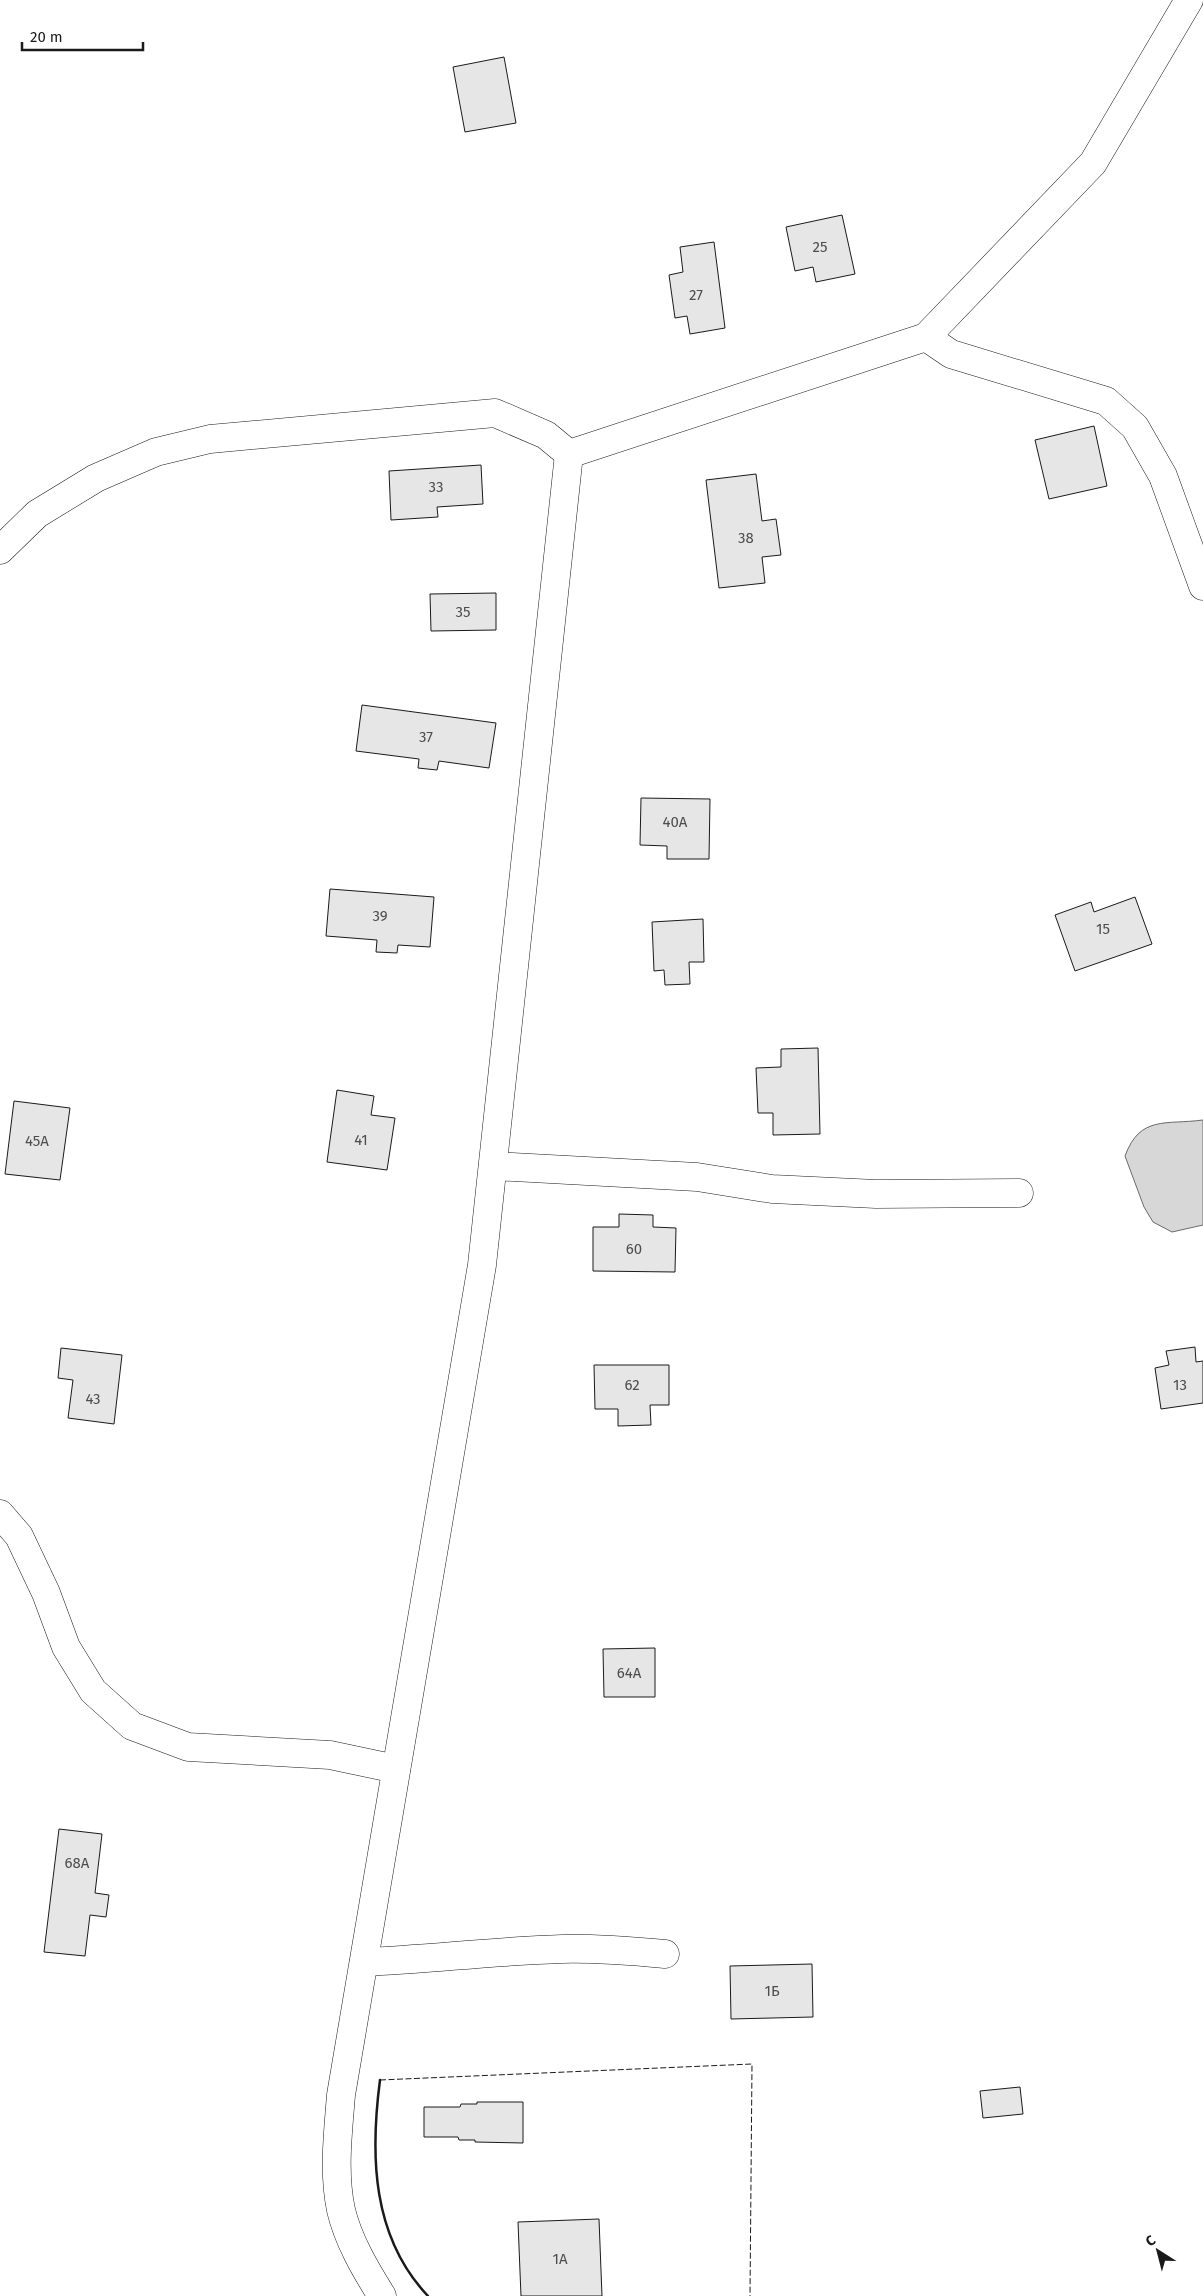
<svg xmlns="http://www.w3.org/2000/svg" width="1203" height="2296" font-family="'Fira Sans',sans-serif">
<style>
.water{fill:#d7d7d7;stroke:#6a6a6a}
.building{fill:#e6e6e6;stroke:#1a1a1a}
.lines{fill:none;stroke-linecap:round;stroke-linejoin:round}
.minor-casing{stroke:#1a1a1a;stroke-width:29}
.minor{stroke:#fff;stroke-width:28}
.fence{stroke:#1a1a1a;stroke-width:1;stroke-dasharray:6 2.5;stroke-linecap:butt}
.wall{stroke:#1a1a1a;stroke-width:2.5}
.labels{text-anchor:middle;stroke-width:4;stroke-linejoin:round;paint-order:stroke}
.number-label{font-size:15px;fill:#4d4d4d}
</style>
<rect width="100%" height="100%" fill="#fff"/>
<path class="water" d="M1203,1120v105l-31,7 -19,-10 -9,-15 -19,-51c15,-41 41,-31 78,-36z"/>
<g class="building">
<path d="M504,57l12,66 -51,9 -12,-65z"/>
<path d="M842,215l13,59 -39,8 -3,-15 -18,4 -9,-44z"/>
<path d="M714,242l11,86 -35,6 -3,-18 -12,2 -6,-43 14,-3 -3,-25z"/>
<path d="M1094,426l13,60 -58,13 -14,-59z"/>
<path d="M481,465l2,39 -46,3 1,10 -47,3 -2,-49z"/>
<path d="M756,474l6,47 14,-2 5,36 -19,2 3,26 -46,5 -13,-108z"/>
<path d="M496,593v37l-65,1 -1,-37z"/>
<path d="M362,705l134,18 -7,45 -50,-7 -2,9 -19,-2 1,-9 -63,-8z"/>
<path d="M641,798l69,1 -1,60h-42v-13l-27,-1z"/>
<path d="M330,889l104,8 -4,50 -32,-2 -1,8 -21,-1 1,-12 -51,-4z"/>
<path d="M1135,897l17,47 -77,27 -20,-56 36,-13 3,10z"/>
<path d="M703,919l1,43h-15l1,22 -25,1 -1,-15 -10,1 -2,-49z"/>
<path d="M818,1048l2,86 -47,1v-22h-15l-2,-45 25,-1v-18z"/>
<path d="M337,1090l37,6 -3,19 24,3 -8,52 -60,-8z"/>
<path d="M14,1101l56,7 -10,72 -55,-6z"/>
<path d="M619,1214l34,1v12l23,1 -1,44 -82,-1v-44h26z"/>
<path d="M1195,1347l1,15 7,-1v42l-42,6 -6,-41 14,-3 -3,-14z"/>
<path d="M61,1348l61,7 -8,69 -46,-6 5,-38 -15,-2z"/>
<path d="M594,1365h75v40h-19l1,20 -33,1v-17h-23z"/>
<path d="M655,1648v49h-51l-1,-48z"/>
<path d="M59,1829l43,5 -7,59 14,2 -3,22 -16,-2 -5,41 -41,-4z"/>
<path d="M812,1964l1,53 -82,2 -1,-53z"/>
<path d="M1020,2087l3,27 -40,4 -3,-27z"/>
<path d="M477,2102h46v41l-48,-1v-2h-16l-1,-3h-34v-30h36l1,-3h16z"/>
<path d="M599,2219l3,77h-81l-3,-74z"/>
</g>
<g class="lines">
<defs>
<g id="minor">
<path d="M926,337l25,17 155,47 29,26 28,49 40,110"/>
<path d="M0,550l37,-36 59,-36 60,-26 54,-13 285,-26 51,22 23,19"/>
<path d="M493,1166l204,11 75,12 104,5 143,-1"/>
<path d="M0,1514l19,22 27,57 20,54 27,44 39,35 56,21 142,8 66,14"/>
<path d="M364,1962c66,-3 132,-11 198,-13 34,-1 69,2 103,5"/>
<path d="M382,2296c-17,-27 -34,-56 -41,-86 -8,-38 -3,-77 0,-115l141,-830 87,-811 357,-117 167,-174 96,-163"/>
</g>
</defs>
<use href="#minor" class="minor-casing"/>
<use href="#minor" class="minor"/>
<path class="fence" d="M380,2080l372,-16 -2,232"/>
<path class="wall" d="M380,2080c-10,76 -8,157 48,216"/>
</g>
<g class="labels">
<g class="number-label">
<text x="820" y="252">25</text>
<text x="696" y="300">27</text>
<text x="436" y="492">33</text>
<text x="746" y="543">38</text>
<text x="463" y="617">35</text>
<text x="426" y="742">37</text>
<text x="675" y="827">40А</text>
<text x="380" y="921">39</text>
<text x="1103" y="934">15</text>
<text x="361" y="1145">41</text>
<text x="37" y="1146">45А</text>
<text x="634" y="1254">60</text>
<text x="632" y="1390">62</text>
<text x="1180" y="1390">13</text>
<text x="93" y="1404">43</text>
<text x="629" y="1678">64А</text>
<text x="77" y="1868">68А</text>
<text x="772" y="1996">1Б</text>
<text x="560" y="2264">1А</text>
</g>
</g>
<g transform="translate(1158 2251) rotate(324)" stroke="#ffffff" stroke-width="4" paint-order="stroke">
<path d="M0-4L9 19L0 12L-9 19Z" fill="#1a1a1a"/>
<text y="-8" font-size="14" font-weight="bold" text-anchor="middle" fill="#1a1a1a">С</text>
</g>
<path d="M22 42v8h121v-8" fill="none" stroke="#1a1a1a" stroke-width="2.5"/>
<text x="30" y="42" font-size="15" fill="#1a1a1a" stroke="#ffffff" stroke-width="4" paint-order="stroke">20 m</text>
</svg>
